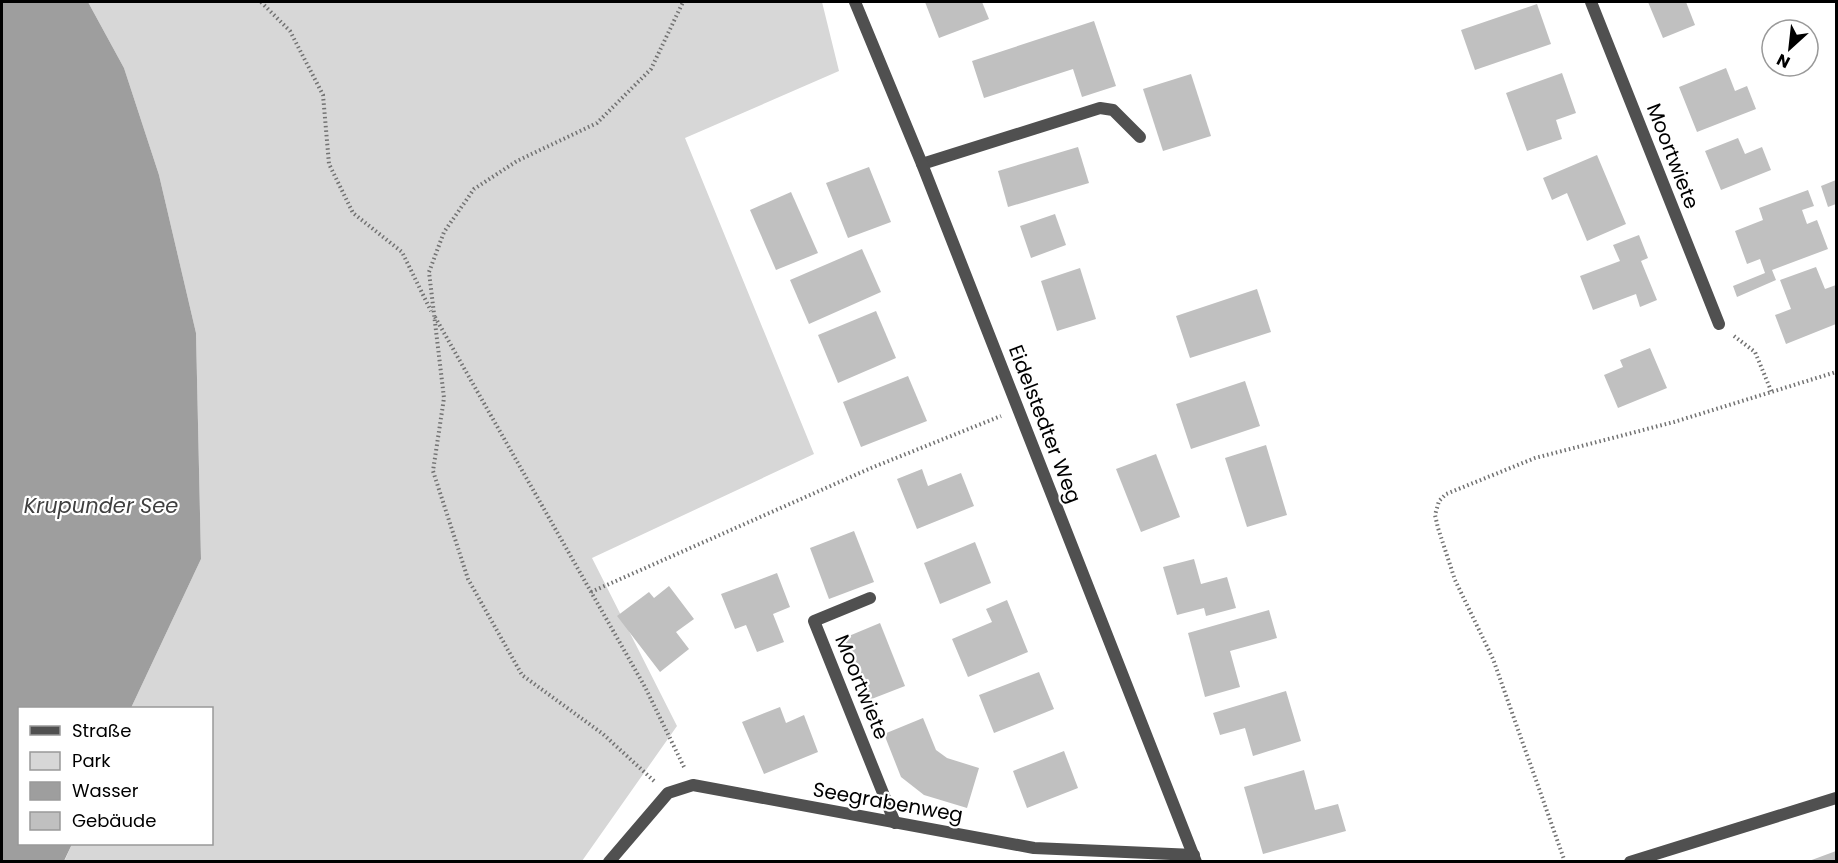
<svg xmlns="http://www.w3.org/2000/svg" width="1838" height="863" font-family="Poppins,sans-serif">
<style>
.green{fill:#d7d7d7}
.water{fill:#9e9e9e}
.building{fill:#c0c0c0}
.lines{fill:none;stroke-linecap:round;stroke-linejoin:round}
.path{stroke:#727272;stroke-width:4;stroke-dasharray:1.5 3;stroke-linecap:butt}
.service{stroke:#505050;stroke-width:12}
.minor{stroke:#505050;stroke-width:12}
.labels{text-anchor:middle;stroke-width:4.5;stroke-linejoin:round;paint-order:stroke}
.street-label{font-size:20px;fill:#000;stroke:#fff}
.water-label{font-size:21px;font-style:italic;fill:#3f3f3f;stroke:#fff}
</style>
<rect width="100%" height="100%" fill="#fff"/>
<path class="green" d="M88,2h734l17,69 -154,67 129,316 -222,104 85,168 -95,135 -518,1 8,-18h140v-136h-81l70,-149 -5,-226 -37,-158 -35,-107z"/>
<path class="water" d="M2,2h86l36,66 35,107 37,158 5,226 -70,149h-111v136h52l-8,17h-62z"/>
<g class="building">
<path d="M925,2h57l7,17 -50,19z"/>
<path d="M1648,2h38l9,23 -32,13z"/>
<path d="M1537,4l14,40 -76,26 -14,-40z"/>
<path d="M1094,21l22,65 -34,11 -9,-28 -89,29 -12,-37z"/>
<path d="M1726,68l9,23 12,-5 9,23 -59,23 -18,-45z"/>
<path d="M1562,73l14,40 -20,7 6,19 -35,12 -21,-58z"/>
<path d="M1191,74l20,62 -48,15 -20,-62z"/>
<path d="M1738,138l7,16 17,-7 9,23 -50,20 -16,-39z"/>
<path d="M1078,147l11,36 -81,24 -10,-36z"/>
<path d="M1597,155l29,69 -39,17 -20,-48 -15,7 -9,-22z"/>
<path d="M869,167l22,55 -43,16 -22,-55z"/>
<path d="M1836,180v24l-8,3 -7,-21z"/>
<path d="M1808,190l6,16 -12,4 5,14 10,-4 11,29 -56,21 4,10 -39,17 -4,-11 32,-13 -5,-14 -13,5 -12,-33 28,-11 -4,-12z"/>
<path d="M791,192l27,61 -42,17 -26,-60z"/>
<path d="M1055,214l11,31 -35,13 -11,-32z"/>
<path d="M1639,235l9,23 -7,3 16,39 -17,7 -4,-13 -43,16 -13,-34 40,-15 -7,-16z"/>
<path d="M862,249l19,43 -72,32 -19,-44z"/>
<path d="M1816,267l9,22 11,-4v39l-50,20 -11,-29 16,-6 -11,-29z"/>
<path d="M1080,268l16,51 -39,12 -16,-50z"/>
<path d="M1257,289l14,43 -81,26 -14,-42z"/>
<path d="M876,311l20,47 -58,25 -20,-48z"/>
<path d="M1650,348l17,40 -49,20 -14,-33 19,-8 -3,-7z"/>
<path d="M908,376l19,45 -66,26 -18,-45z"/>
<path d="M1245,381l15,45 -69,23 -15,-45z"/>
<path d="M1266,445l21,70 -40,12 -22,-69z"/>
<path d="M1156,454l24,63 -39,15 -25,-63z"/>
<path d="M922,469l6,17 33,-13 13,33 -57,23 -20,-50z"/>
<path d="M854,531l20,51 -45,17 -19,-51z"/>
<path d="M975,542l16,41 -51,21 -16,-41z"/>
<path d="M1194,559l7,25 26,-7 9,31 -30,8 -2,-8 -27,7 -14,-48z"/>
<path d="M777,573l13,34 -17,7 11,28 -27,10 -11,-27 -11,4 -14,-35z"/>
<path d="M669,586l25,33 -18,13 13,17 -29,23 -43,-56 32,-24 5,6z"/>
<path d="M1007,600l21,52 -60,25 -16,-38 40,-17 -6,-13z"/>
<path d="M1269,610l8,28 -47,13 10,36 -35,10 -17,-64z"/>
<path d="M880,623l25,63 -36,14 -25,-62z"/>
<path d="M1039,672l15,37 -60,24 -15,-38z"/>
<path d="M1286,691l15,50 -48,15 -8,-28 -25,7 -7,-22z"/>
<path d="M780,707l6,16 18,-8 14,37 -54,22 -22,-52z"/>
<path d="M923,718l13,32 11,8 32,10 -12,40 -43,-13 -23,-18 -17,-43z"/>
<path d="M1064,751l14,37 -51,20 -14,-37z"/>
<path d="M1304,770l11,40 23,-6 8,27 -83,23 -19,-67z"/>
<path d="M1836,851v11h-27v-1z"/>
</g>
<g class="lines">
<g class="path">
<path d="M261,2l29,29 33,64 6,69 24,49 49,39 29,59"/>
<path d="M435,317l210,370 39,80"/>
<path d="M1734,336l21,16 17,41"/>
<path d="M591,592l280,-124 130,-52"/>
<path d="M654,781l-51,-47 -81,-59 -54,-96 -35,-108 11,-73 -15,-126 15,-40 30,-43 43,-28 80,-38 54,-54 32,-67"/>
<path d="M1565,862l-72,-203 -38,-79 -17,-52 -3,-13 4,-14 7,-7 89,-36 139,-36 162,-50"/>
</g>
<g class="service">
<path d="M922,164l178,-56 13,2 27,27"/>
<path d="M870,598l-56,23 81,202"/>
</g>
<g class="minor">
<path d="M855,2l67,162 274,698"/>
<path d="M1591,2l128,322"/>
<path d="M609,862l59,-69 25,-8 341,63 160,7"/>
<path d="M1630,862l206,-64"/>
</g>
</g>
<g class="labels">
<g class="street-label">
<text transform="translate(1673 156) rotate(69)" y="7">Moortwiete</text>
<text transform="translate(1045 424) rotate(69)" y="7">Eidelstedter Weg</text>
<text transform="translate(862 687) rotate(68)" y="7">Moortwiete</text>
<text transform="translate(888 802) rotate(10)" y="7">Seegrabenweg</text>
</g>
<g class="water-label">
<text x="101" y="513">Krupunder See</text>
</g>
</g>
<rect width="1838" height="863" fill="none" stroke="#000000" stroke-width="6"/>
<rect x="18" y="707" width="195" height="138" fill="#ffffff" stroke="#999999" stroke-width="1.5"/>
<rect x="30" y="726" width="30" height="9" fill="#505050" stroke="#999999" stroke-width="1.5"/>
<text x="72" y="737" font-size="18" fill="#000000">Straße</text>
<rect x="30" y="752" width="30" height="18" fill="#d7d7d7" stroke="#999999" stroke-width="1.5"/>
<text x="72" y="767" font-size="18" fill="#000000">Park</text>
<rect x="30" y="782" width="30" height="18" fill="#9e9e9e" stroke="#999999" stroke-width="1.5"/>
<text x="72" y="797" font-size="18" fill="#000000">Wasser</text>
<rect x="30" y="812" width="30" height="18" fill="#c0c0c0" stroke="#999999" stroke-width="1.5"/>
<text x="72" y="827" font-size="18" fill="#000000">Gebäude</text>
<g transform="translate(1790 48) rotate(207)"><circle r="28" fill="#ffffff" stroke="#999999" stroke-width="1.5"/>
<path d="M0-4.5L10 22L0 15L-10 22Z" fill="#000000"/>
<text y="-9" font-size="16" font-weight="bold" text-anchor="middle" fill="#000000">N</text>
</g>
</svg>
